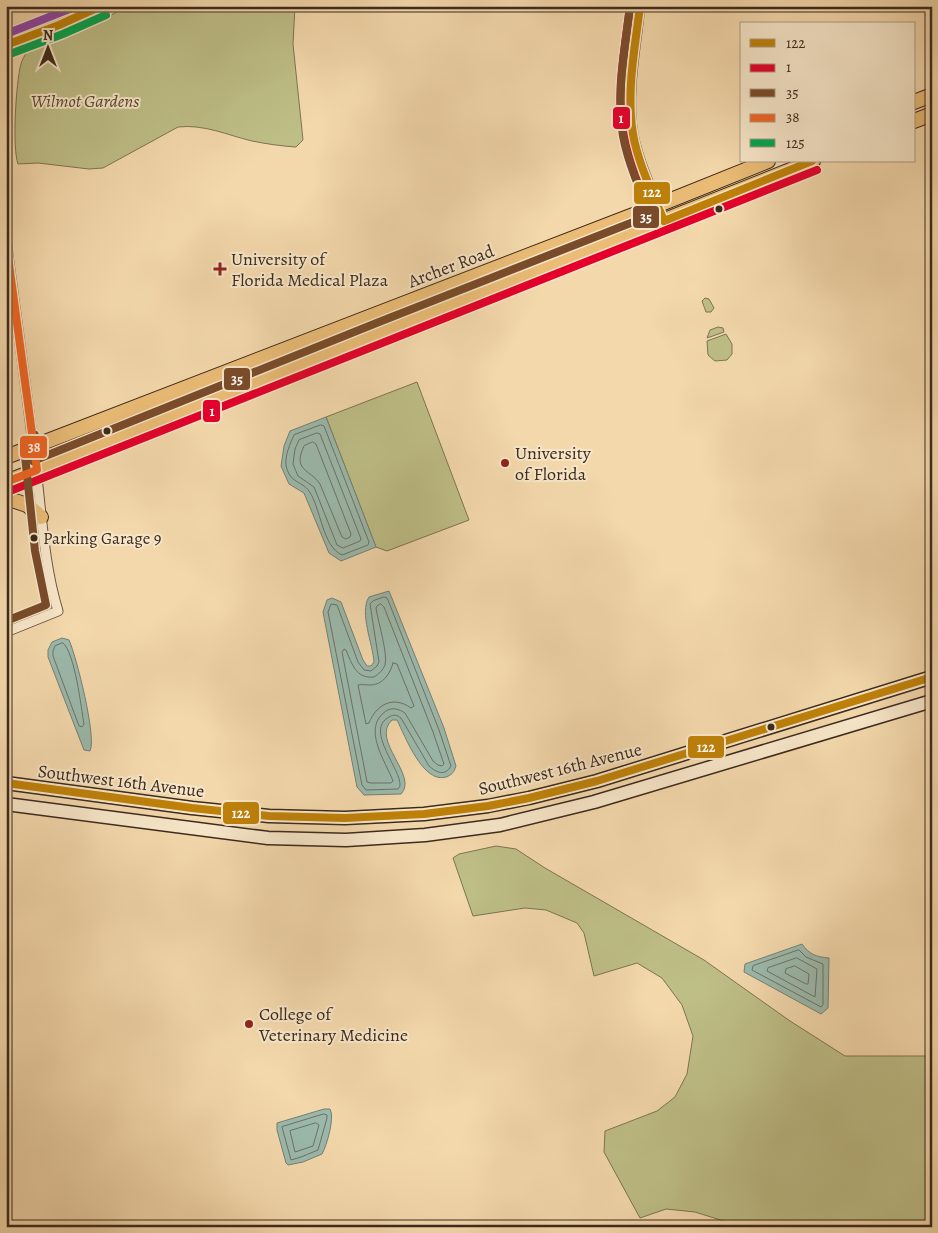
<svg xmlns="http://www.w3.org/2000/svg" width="938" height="1233" font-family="Alegreya,serif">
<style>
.green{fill:#bebe87;stroke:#7e7452}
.water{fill:#9bb9ac;stroke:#758073}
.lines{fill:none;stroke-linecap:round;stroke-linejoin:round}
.shore{stroke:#6c7264;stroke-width:1}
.minor-casing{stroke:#6a5641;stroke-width:11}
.secondary-casing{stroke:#3d2a1d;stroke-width:15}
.primary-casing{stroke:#3d2a1d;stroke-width:16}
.minor{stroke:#f7e6c9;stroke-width:9}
.secondary{stroke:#f7e6c9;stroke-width:12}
.primary{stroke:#eabc76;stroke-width:14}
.bus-1-casing{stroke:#f7e6c9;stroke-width:11}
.bus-2-casing{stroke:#f7e6c9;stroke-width:11}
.bus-3-casing{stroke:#f7e6c9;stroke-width:11}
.bus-4-casing{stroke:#f7e6c9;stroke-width:11}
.bus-5-casing{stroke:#f7e6c9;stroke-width:11}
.bus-6-casing{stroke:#f7e6c9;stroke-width:11}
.bus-1{stroke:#bf8109;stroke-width:8}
.bus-2{stroke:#e4002b;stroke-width:8}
.bus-3{stroke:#7a4b2a;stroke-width:8}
.bus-4{stroke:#f26522;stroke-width:8}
.bus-5{stroke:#00a651;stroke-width:8}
.bus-6{stroke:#8e44ad;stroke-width:8}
.bus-dot{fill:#3d2a1d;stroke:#f7e6c9;stroke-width:2}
.poi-dot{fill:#8f2418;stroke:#f7e6c9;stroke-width:2}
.labels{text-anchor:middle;stroke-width:4;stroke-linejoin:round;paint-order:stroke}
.bus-label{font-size:17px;fill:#3d2a1d;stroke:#f7e6c9;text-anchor:start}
.park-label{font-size:18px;font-style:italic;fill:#574832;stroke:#f7e6c9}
.poi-label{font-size:18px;fill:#3d2a1d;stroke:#f7e6c9;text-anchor:start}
.street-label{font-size:18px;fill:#3d2a1d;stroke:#f7e6c9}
.line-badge{stroke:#f7e6c9;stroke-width:2}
.badge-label{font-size:14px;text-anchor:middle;font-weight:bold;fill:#fff}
</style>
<rect width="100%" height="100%" fill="#f3d8ac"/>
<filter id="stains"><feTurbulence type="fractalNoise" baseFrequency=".004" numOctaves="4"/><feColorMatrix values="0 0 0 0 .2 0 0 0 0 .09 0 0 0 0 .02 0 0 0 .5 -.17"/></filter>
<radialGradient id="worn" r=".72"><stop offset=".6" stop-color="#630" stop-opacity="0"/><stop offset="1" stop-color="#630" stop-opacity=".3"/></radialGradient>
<g class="green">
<path d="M129,6h166l-2,38 10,96 -7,7c-15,-1 -29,-3 -44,-6 -25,-6 -48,-17 -74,-14l-75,41 -14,1 -51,-6 -20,1c-6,-16 -2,-83 3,-100 1,-4 3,-7 5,-11l47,-19z"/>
<path d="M705,298l4,1 5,9 -3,4h-5l-4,-11z"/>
<path d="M718,327l5,1 1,4 -17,6 3,-8z"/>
<path d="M726,334l6,10v10l-5,6 -12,1 -7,-6 -1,-14z"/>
<path d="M417,382l52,138 -82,31 -11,-4 -50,-130z"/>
<path d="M496,846l20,3 29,19 159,92 86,61 55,35h87v171h-189l-48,-15 -29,-3 -26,9 -36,-66 1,-21 52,-20 18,-14 12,-23 6,-38 -11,-31 -20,-27 -25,-15 -43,13 -10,-43 -7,-10 -31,-13 -21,-2 -52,8 -20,-58 6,-4z"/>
</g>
<g class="water">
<path d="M326,417l50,130 -35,14 -12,-8 -25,-60 -15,-9 -8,-18 3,-20 6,-15z"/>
<path d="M389,591l55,137 12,38c-2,6 -4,9 -10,11 -23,7 -41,-41 -49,-57h-5c-22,20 27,56 9,74l-37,1 -7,-8 -34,-175 4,-12 5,-2 9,4 22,58 4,6h4l3,-4c-1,-18 -15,-49 -5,-65z"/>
<path d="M62,638l7,2c7,15 28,98 21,111l-6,-1 -36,-93v-7l4,-8z"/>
<path d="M802,944c7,10 14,13 27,14l-1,50 -7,6 -77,-42 1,-8z"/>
<path d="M324,1109h6c5,8 -3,36 -8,45l-19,8 -15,3 -2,-2 -9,-33v-7z"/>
</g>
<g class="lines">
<g class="shore">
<path d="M321,425l3,1 45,116 -1,3 -26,10c-20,-9 -21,-47 -33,-64 -7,-10 -20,-8 -23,-26 -1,-10 4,-21 8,-30z"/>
<path d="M317,433l3,1 41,105 -1,2 -17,7 -6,-3 -23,-58 -16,-11 -5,-12 2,-15 4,-9z"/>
<path d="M313,442l3,2 35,90 -1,3 -4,2 -4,-2 -22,-53c-10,-15 -28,-13 -16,-38z"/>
<path d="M384,597l3,1 3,7 49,125 12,36c-6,11 -15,6 -22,0l-28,-48c-4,-3 -7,-4 -12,-1 -25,13 13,53 11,69l-2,3 -32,1 -4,-5 -34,-173 3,-8 6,1 21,57 6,8 7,1 6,-5 2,-4 -9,-58 3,-3z"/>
<path d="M381,604l3,3 49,125 11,32 -2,2 -4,-1 -5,-4 -28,-48c-6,-4 -13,-6 -19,-2 -25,17 0,51 7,70l-2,2h-21l-3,-1 -25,-130 2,-3 2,1c6,14 10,29 28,27 5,-3 9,-7 11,-12 3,-12 -7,-43 -9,-57l1,-2z"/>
<path d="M63,643c12,10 18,64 21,81l-2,3 -3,-1 -26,-70v-5l2,-5z"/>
<path d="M393,663l4,1 17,42 -3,2c-18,-13 -35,-3 -42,15l-3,1 -8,-39c4,-1 7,0 12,0 13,0 20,-11 23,-22z"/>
<path d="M799,950l7,7 17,7v41l-2,2 -69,-37 1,-4z"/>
<path d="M797,958l20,11 -2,28 -48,-26 1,-3z"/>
<path d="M795,966l14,8 -1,10h-2l-21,-11 1,-4z"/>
<path d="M324,1114l3,1v3l-9,32 -17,7 -10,3 -9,-33z"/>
<path d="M316,1123l3,2 -6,21 -18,6 -5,-21z"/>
</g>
<defs>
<g id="minor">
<path d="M640,6c-4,42 -14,86 -7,128 6,30 20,59 31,87"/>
<path d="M6,45l53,-20 43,-19"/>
<path d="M6,240c10,76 21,152 30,229 6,48 8,96 22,142l-52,21"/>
</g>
<g id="secondary">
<path d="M6,783l186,25 77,8 76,2 79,-4 64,-8 41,-8 68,-17 335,-104"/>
<path d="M6,804l262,34 78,2 79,-5 75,-10 94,-23 338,-101"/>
</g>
<g id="primary">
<path d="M914,102l18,-7"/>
<path d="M914,121l18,-7"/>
<path d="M6,457l635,-245 127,-51"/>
<path d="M6,482l807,-321"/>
<path d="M6,498l21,7 14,12"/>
</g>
</defs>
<use href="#minor" class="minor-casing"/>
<use href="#secondary" class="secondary-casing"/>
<use href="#primary" class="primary-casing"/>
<use href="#minor" class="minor"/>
<use href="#secondary" class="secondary"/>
<use href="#primary" class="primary"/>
<defs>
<g id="bus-1">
<path d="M640,6c-5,42 -14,85 -7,128 5,30 20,59 31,87l148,-60"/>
<path d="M6,45l53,-20 42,-19"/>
<path d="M6,783l186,25 77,8 76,2 79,-4 64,-8 41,-8 68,-17 335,-104"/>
</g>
<g id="bus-2">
<path d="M630,6c-5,43 -15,88 -6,131 6,31 19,59 31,88"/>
<path d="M10,491l807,-321"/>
</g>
<g id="bus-3">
<path d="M33,461l346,-139 272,-107c-11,-25 -23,-52 -28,-79 -7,-43 2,-87 7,-130"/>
<path d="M6,621l40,-16 -11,-54 -11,-105 3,-7 8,-4"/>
</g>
<path id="bus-4" d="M6,242l31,228 -31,12"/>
<path id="bus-5" d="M10,54l53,-20 43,-19"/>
<path id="bus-6" d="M6,34l71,-28"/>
</defs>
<use href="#bus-1" class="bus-1-casing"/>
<use href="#bus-2" class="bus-2-casing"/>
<use href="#bus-3" class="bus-3-casing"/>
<use href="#bus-4" class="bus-4-casing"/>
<use href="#bus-5" class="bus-5-casing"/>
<use href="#bus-6" class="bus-6-casing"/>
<use href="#bus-1" class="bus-1"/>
<use href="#bus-2" class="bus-2"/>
<use href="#bus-3" class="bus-3"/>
<use href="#bus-4" class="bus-4"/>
<use href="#bus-5" class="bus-5"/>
<use href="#bus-6" class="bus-6"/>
</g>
<g class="bus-dot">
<circle cx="719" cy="209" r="4.5"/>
<circle cx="107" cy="431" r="4.5"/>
<circle cx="34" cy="538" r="4.5"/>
<circle cx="771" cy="727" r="4.5"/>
</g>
<g class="poi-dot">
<path d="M217.5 261.5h5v5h5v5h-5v5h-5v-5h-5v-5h5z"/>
<circle cx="505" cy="463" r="5"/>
<circle cx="249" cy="1024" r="5"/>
</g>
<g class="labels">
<g class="bus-label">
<text x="43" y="544">Parking Garage 9</text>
</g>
<g class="park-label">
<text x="85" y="107">Wilmot Gardens</text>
</g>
<g class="poi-label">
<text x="231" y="265">University of<tspan x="231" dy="21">Florida Medical Plaza</tspan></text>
<text x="515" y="459">University<tspan x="515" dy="21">of Florida</tspan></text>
<text x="259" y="1020">College of<tspan x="259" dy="21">Veterinary Medicine</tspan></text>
</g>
<g class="street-label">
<text transform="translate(451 266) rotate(-21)" y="6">Archer Road</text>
<text transform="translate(560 769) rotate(-14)" y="6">Southwest 16th Avenue</text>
<text transform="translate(121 781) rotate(7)" y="6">Southwest 16th Avenue</text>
</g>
</g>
<g class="line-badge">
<rect x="612" y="106" width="19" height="24" rx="5" fill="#e4002b"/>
<rect x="633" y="181" width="38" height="24" rx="5" fill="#bf8109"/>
<rect x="632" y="205" width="28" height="24" rx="5" fill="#7a4b2a"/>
<rect x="223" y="367" width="28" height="24" rx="5" fill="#7a4b2a"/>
<rect x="202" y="399" width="19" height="24" rx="5" fill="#e4002b"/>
<rect x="19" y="435" width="29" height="24" rx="5" fill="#f26522"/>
<rect x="687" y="735" width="38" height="24" rx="5" fill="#bf8109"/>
<rect x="222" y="801" width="38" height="24" rx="5" fill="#bf8109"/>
</g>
<g class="badge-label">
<text x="621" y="123">1</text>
<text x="652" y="197">122</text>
<text x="646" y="222">35</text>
<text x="237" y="384">35</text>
<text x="212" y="416">1</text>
<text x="34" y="452">38</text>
<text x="706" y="752">122</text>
<text x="241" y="818">122</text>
</g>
<rect width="938" height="1233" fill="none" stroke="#f3d8ac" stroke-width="25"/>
<rect x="8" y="8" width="923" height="1218" fill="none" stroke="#3d2a1d" stroke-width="2.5"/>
<rect x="12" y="12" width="913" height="1208" fill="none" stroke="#3d2a1d"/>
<rect x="740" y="22" width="175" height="140" fill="#f7e6c9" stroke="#ad9b84"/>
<rect x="750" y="39" width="25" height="8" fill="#bf8109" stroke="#ad9b84"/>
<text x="786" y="48" font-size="15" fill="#3d2a1d">122</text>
<rect x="750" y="64" width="25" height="8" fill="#e4002b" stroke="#ad9b84"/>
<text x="786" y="72" font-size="15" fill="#3d2a1d">1</text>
<rect x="750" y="89" width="25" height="8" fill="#7a4b2a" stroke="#ad9b84"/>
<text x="786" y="98" font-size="15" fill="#3d2a1d">35</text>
<rect x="750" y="114" width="25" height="8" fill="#f26522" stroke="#ad9b84"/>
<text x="786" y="122" font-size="15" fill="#3d2a1d">38</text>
<rect x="750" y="139" width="25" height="8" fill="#00a651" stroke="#ad9b84"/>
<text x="786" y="148" font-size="15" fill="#3d2a1d">125</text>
<g transform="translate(48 48)" stroke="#f7e6c9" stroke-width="4" paint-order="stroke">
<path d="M0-4L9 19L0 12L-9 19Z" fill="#3d2a1d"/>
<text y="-8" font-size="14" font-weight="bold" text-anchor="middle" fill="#3d2a1d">N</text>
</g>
<rect width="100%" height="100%" filter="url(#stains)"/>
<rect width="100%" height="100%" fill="url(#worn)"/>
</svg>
